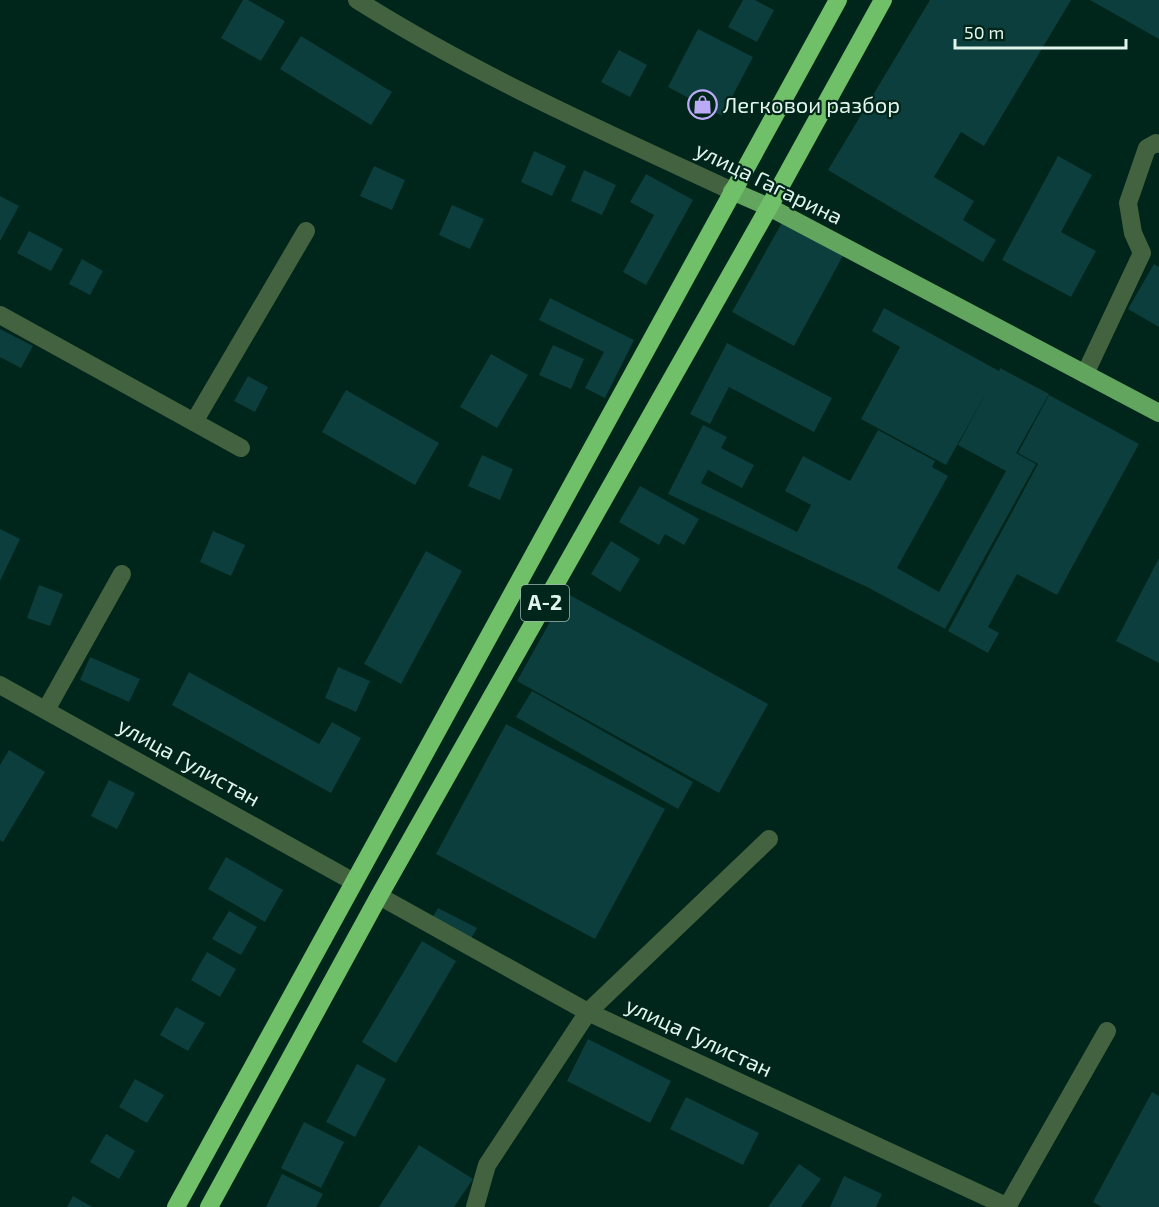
<svg xmlns="http://www.w3.org/2000/svg" width="1159" height="1207" font-family="'Exo 2',sans-serif">
<style>
.building{fill:#0c3e3d}
.lines{fill:none;stroke-linecap:round;stroke-linejoin:round}
.minor{stroke:#426240;stroke-width:18}
.major{stroke:#62a55e;stroke-width:18}
.highway{stroke:#6fc069;stroke-width:18}
.labels{text-anchor:middle;stroke-width:4.5;stroke-linejoin:round;paint-order:stroke}
.shield{fill:#00251a;stroke:#9db6ac;stroke-width:1.5}
.shield-label{font-size:21px;font-weight:bold;fill:#e0f4eb}
.poi-label{font-size:22px;fill:#e0f4eb;stroke:#00251a;text-anchor:start}
.street-label{font-size:22px;fill:#e0f4eb;stroke:#00251a}
</style>
<rect width="100%" height="100%" fill="#00251a"/>
<g class="building">
<path d="M243,0h5l37,21 -24,40 -40,-23z"/>
<path d="M743,0h12l19,10 -17,32 -29,-15z"/>
<path d="M930,0h141l-87,146 -23,-14 -27,45 40,24 -11,19 33,20 -13,22 -155,-92z"/>
<path d="M1090,0h69v39z"/>
<path d="M698,29l55,28 -31,59 -54,-29z"/>
<path d="M301,36l91,56 -21,33 -91,-56z"/>
<path d="M619,50l28,15 -17,32 -29,-15z"/>
<path d="M534,151l32,15 -14,30 -31,-14z"/>
<path d="M1058,156l34,19 -31,57 35,19 -25,46 -69,-37z"/>
<path d="M374,166l31,14 -13,30 -32,-14z"/>
<path d="M584,170l32,15 -14,30 -31,-14z"/>
<path d="M646,174l47,26 -47,85 -23,-13 31,-57 -24,-13z"/>
<path d="M0,196l19,10 -19,35z"/>
<path d="M452,205l32,14 -14,30 -31,-14z"/>
<path d="M784,219l61,33 -51,94 -62,-34z"/>
<path d="M29,231l34,18 -12,22 -34,-18z"/>
<path d="M82,259l21,12 -13,24 -21,-11z"/>
<path d="M1154,264l5,3v60l-31,-18z"/>
<path d="M550,298l84,42 -29,58 -20,-10 19,-36 -65,-32z"/>
<path d="M884,308l115,63 1,-3 49,26 -33,59 20,11 -91,165 -78,-42 -199,-93 35,-69 24,12 -6,11 33,17 -12,23 -34,-18 -7,13 96,49 14,-27 -26,-14 18,-35 47,25 28,-51 57,31 -3,6 16,9 -51,92 42,24 67,-121 -48,-26 29,-54 -41,74 -85,-46 39,-72 -28,-16z"/>
<path d="M0,329l33,17 -12,22 -21,-11z"/>
<path d="M727,343l105,55 -18,34 -85,-45 -19,37 -20,-10z"/>
<path d="M553,345l31,14 -13,30 -32,-14z"/>
<path d="M491,354l37,21 -31,53 -37,-21z"/>
<path d="M248,376l20,11 -13,25 -21,-11z"/>
<path d="M346,390l93,53 -24,42 -93,-53z"/>
<path d="M1049,395l90,49 -82,151 -40,-21 -29,53 11,6 -11,20 -40,-22 90,-167 -20,-11z"/>
<path d="M482,455l31,14 -13,31 -32,-14z"/>
<path d="M640,486l59,33 -15,26 -19,-11 -6,11 -40,-23z"/>
<path d="M0,529l20,10 -20,42z"/>
<path d="M213,531l32,14 -14,31 -31,-14z"/>
<path d="M611,541l29,18 -20,33 -29,-18z"/>
<path d="M426,551l36,20 -61,113 -37,-20z"/>
<path d="M1159,558v105l-43,-22z"/>
<path d="M39,585l24,9 -13,32 -23,-8z"/>
<path d="M566,593l202,111 -49,89 -202,-112z"/>
<path d="M90,657l50,22 -11,23 -49,-22z"/>
<path d="M338,667l32,14 -14,31 -31,-14z"/>
<path d="M189,672l130,72 13,-22 29,16 -30,55 -159,-88z"/>
<path d="M532,691l161,91 -15,27 -162,-92z"/>
<path d="M506,724l159,85 -70,130 -159,-85z"/>
<path d="M9,750l36,22 -42,70 -3,-2v-75z"/>
<path d="M109,780l26,13 -18,36 -26,-13z"/>
<path d="M226,857l57,33 -18,32 -57,-33z"/>
<path d="M438,908l39,20 -8,14 -39,-20z"/>
<path d="M229,911l28,16 -16,28 -29,-16z"/>
<path d="M422,941l34,20 -60,102 -34,-21z"/>
<path d="M207,952l29,17 -16,28 -29,-17z"/>
<path d="M176,1007l29,16 -17,28 -28,-16z"/>
<path d="M588,1039l83,42 -21,42 -83,-42z"/>
<path d="M357,1064l29,15 -31,58 -29,-15z"/>
<path d="M135,1079l29,16 -17,28 -28,-16z"/>
<path d="M1152,1092l7,4v111h-57l-9,-5z"/>
<path d="M686,1097l73,36 -16,32 -73,-36z"/>
<path d="M304,1122l40,20 -23,46 -40,-20z"/>
<path d="M106,1134l29,17 -16,28 -29,-17z"/>
<path d="M419,1145l54,34 -19,28h-75z"/>
<path d="M799,1164l22,15 -20,28h-33z"/>
<path d="M282,1174l41,20 -7,13h-50z"/>
<path d="M844,1176l38,18 -6,13h-46z"/>
<path d="M73,1196l19,11h-25z"/>
</g>
<g class="lines">
<g class="minor">
<path d="M357,0c119,75 248,132 375,191"/>
<path d="M0,315l241,133"/>
<path d="M1085,374l57,-121 -9,-20 -5,-30 19,-55 9,-5 3,1"/>
<path d="M194,422l112,-191"/>
<path d="M0,685l354,197"/>
<path d="M46,710l76,-136"/>
<path d="M379,896l209,116 420,195"/>
<path d="M475,1207l12,-42 101,-153 181,-173"/>
<path d="M1007,1207l100,-176"/>
</g>
<path class="major" d="M732,191l37,16 390,206"/>
<g class="highway">
<path d="M176,1207l662,-1207"/>
<path d="M209,1207l170,-311 390,-689 114,-207"/>
</g>
</g>
<defs>
<symbol id="shop-ring" viewBox="-11 -11 22 22"><circle r="9.5" fill="#00251a" stroke="#bbaaf6" stroke-width="1.5"/><path d="M-5-2.5h2.3a2.7 3.5 0 0 1 5.4 0H5L5.5 6h-11ZM-1.5-2.5h3a1.5 2.3 0 0 0-3 0Z" fill="#bbaaf6"/></symbol>
</defs>
<g fill-rule="evenodd">
<use href="#shop-ring" x="686" y="88" width="33" height="33"/>
</g>
<g class="labels">
<rect class="shield" x="521" y="585" width="48" height="36" rx="4.5"/>
<g class="shield-label">
<text x="545" y="610">A-2</text>
</g>
<g class="poi-label">
<text x="723" y="113">Легковои разбор</text>
</g>
<g class="street-label">
<text transform="translate(769 183) rotate(26)" y="8">улица Гагарина</text>
<text transform="translate(189 762) rotate(29)" y="8">улица Гулистан</text>
<text transform="translate(699 1037) rotate(25)" y="8">улица Гулистан</text>
</g>
</g>
<path d="M955 39v9h171v-9" fill="none" stroke="#e0f4eb" stroke-width="3"/>
<text x="964" y="39" font-size="18" fill="#e0f4eb" stroke="#00251a" stroke-width="4.5" paint-order="stroke">50 m</text>
</svg>
